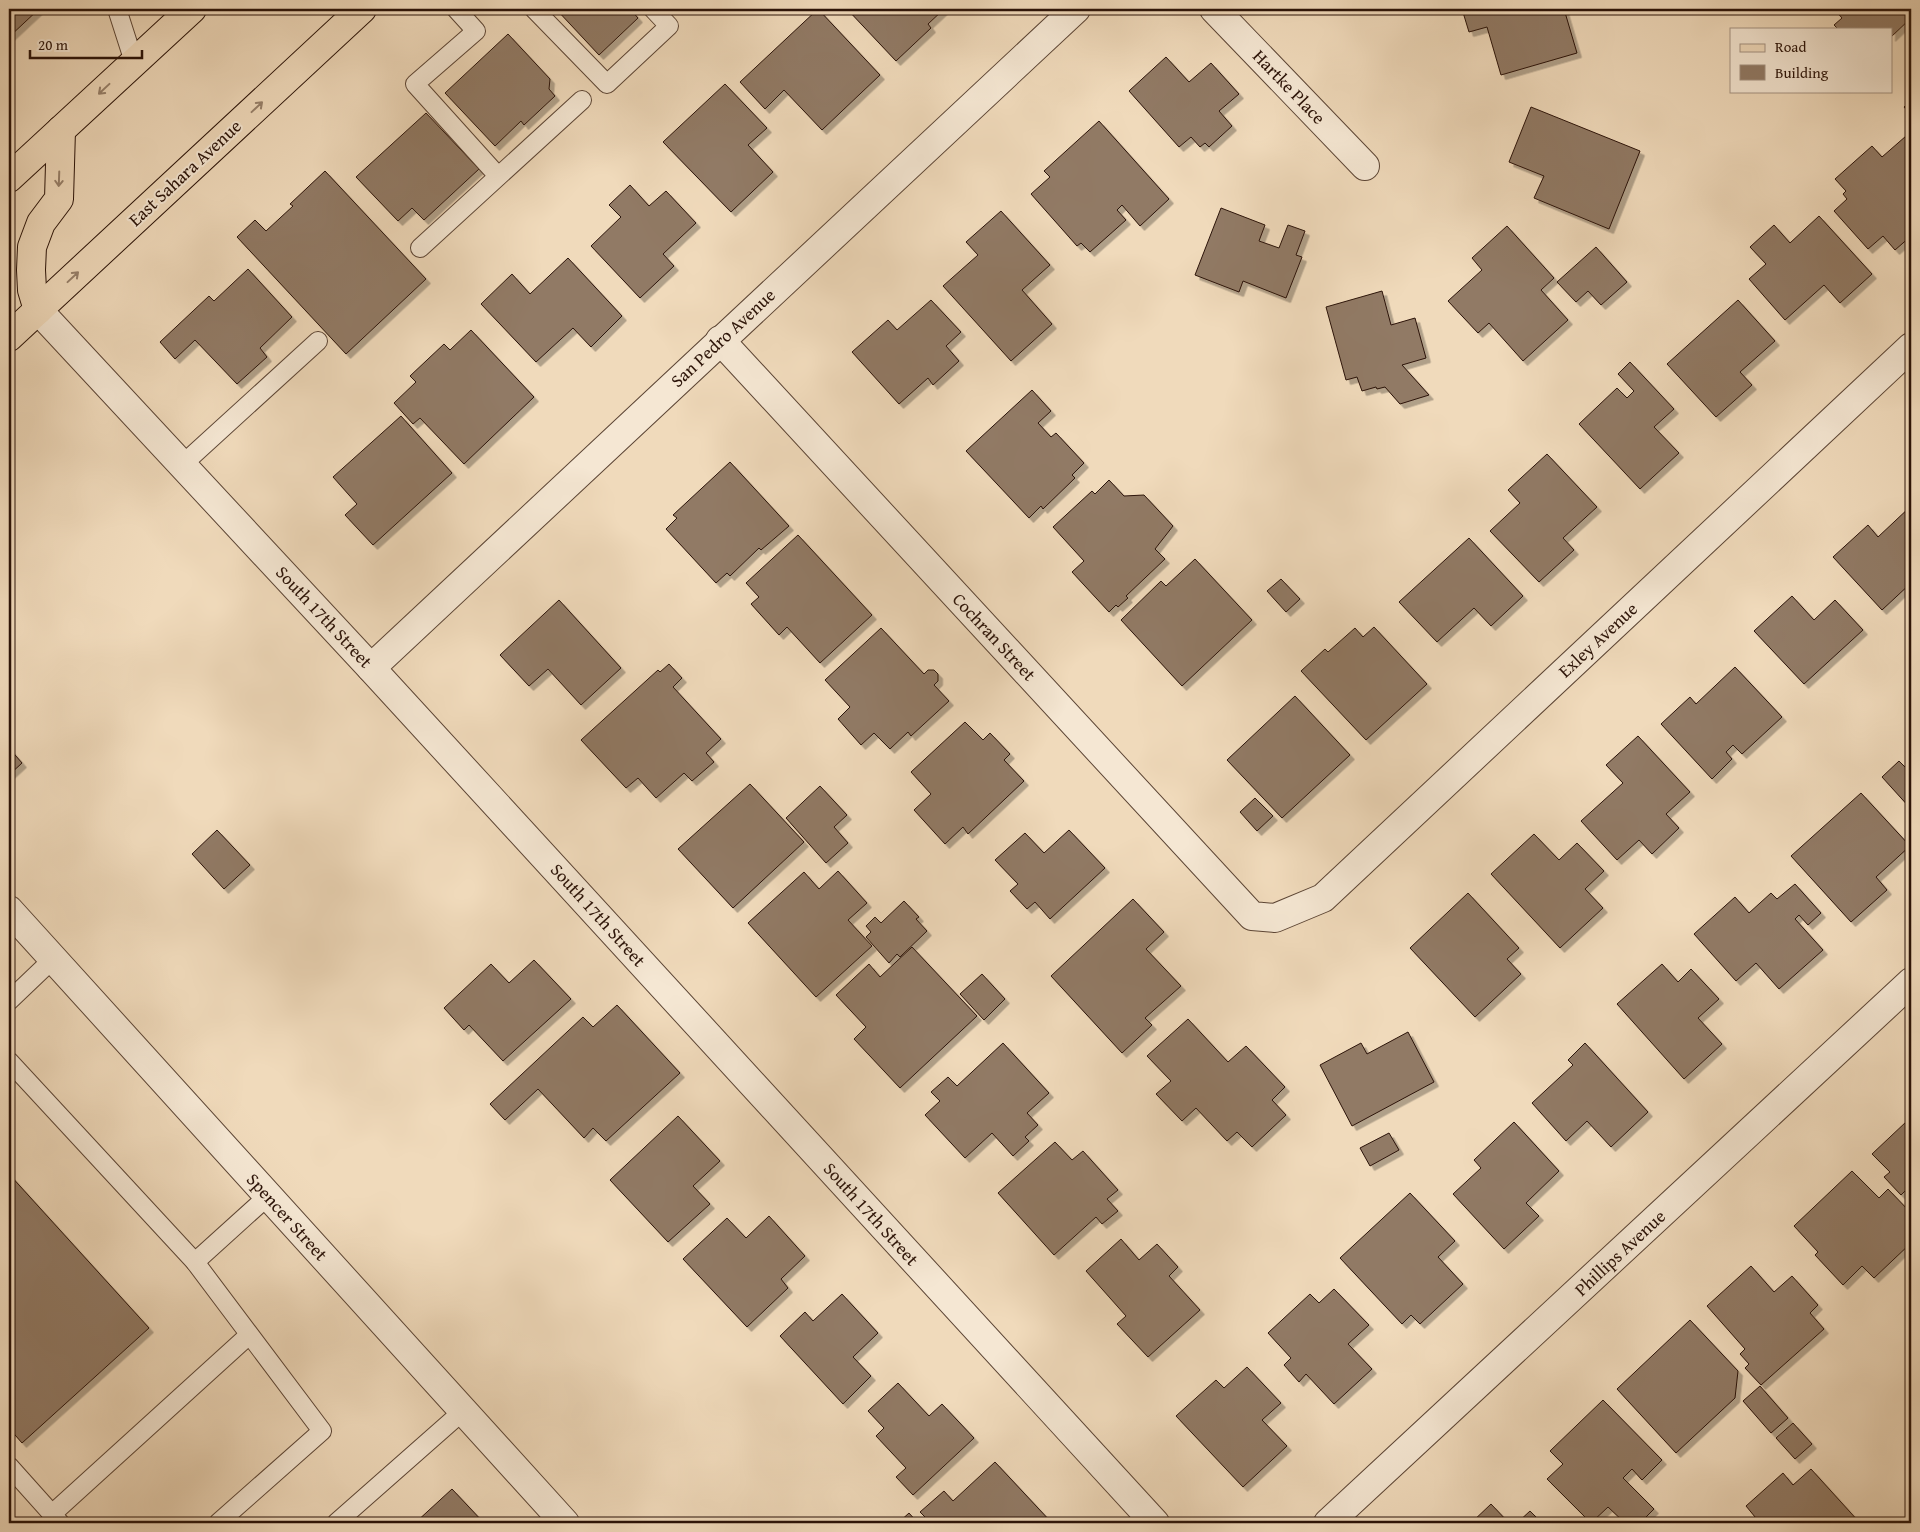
<svg xmlns="http://www.w3.org/2000/svg" width="1920" height="1532" font-family="'Gentium Book Plus',serif">
<style>
.building{fill:#917a65;stroke:#2b1308;filter:url(#shadow)}
.lines{fill:none;stroke-linecap:round;stroke-linejoin:round}
.service-casing{stroke:#5c4535;stroke-width:20}
.minor-casing{stroke:#5c4535;stroke-width:30}
.primary-casing{stroke:#2b1308;stroke-width:30}
.service{stroke:#f5e7d3;stroke-width:18}
.minor{stroke:#f5e7d3;stroke-width:28}
.primary{stroke:#f0dabb;stroke-width:28}
.oneway{stroke:#97806a}
.labels{text-anchor:middle;stroke-width:4;stroke-linejoin:round;paint-order:stroke}
.street-label{font-size:18px;fill:#2b1308;stroke:#f5e7d3}
</style>
<defs>
<filter id="shadow"><feDropShadow dx="4.5" dy="4.5" stdDeviation="0" flood-color="#0004"/></filter>
</defs>
<rect width="100%" height="100%" fill="#f0dabb"/>
<filter id="stains"><feTurbulence type="fractalNoise" baseFrequency=".004" numOctaves="4"/><feColorMatrix values="0 0 0 0 .2 0 0 0 0 .09 0 0 0 0 .02 0 0 0 .5 -.17"/></filter>
<radialGradient id="worn" r=".72"><stop offset=".6" stop-color="#630" stop-opacity="0"/><stop offset="1" stop-color="#630" stop-opacity=".3"/></radialGradient>
<g class="building">
<path d="M9,9h30l-30,28z"/>
<path d="M556,9h74l8,9 -39,37z"/>
<path d="M818,9l62,66 -58,55 -38,-40 -19,19 -25,-27z"/>
<path d="M847,9h95l1,1 -15,14 3,4 -35,33z"/>
<path d="M1462,9h102l13,44 -76,22 -14,-48 -18,5z"/>
<path d="M1834,9h77v9l-20,19v-8h-53l-4,-4 8,-7z"/>
<path d="M508,34l42,45 -1,10 6,7 -31,29 -3,-4 -26,25 -50,-53z"/>
<path d="M1166,57l23,25 22,-19 28,31 -20,17 13,15 -23,21 -4,-4 -5,4 -9,-10 -12,10 -50,-56z"/>
<path d="M725,84l42,44 -19,17 25,27 -42,40 -68,-70z"/>
<path d="M1911,100v15l-7,-8z"/>
<path d="M1531,107l109,44 -31,78 -75,-31 10,-22 -35,-14z"/>
<path d="M426,113l53,56 -55,51 -12,-12 -14,13 -42,-44z"/>
<path d="M1099,121l70,78 -29,27 -18,-21 -5,5 9,10 -36,32 -9,-9 -4,3 -46,-52 19,-17 -6,-6z"/>
<path d="M1906,136l5,6v94l-16,14 -12,-14 -15,13 -34,-38 13,-12 -4,-5 3,-3 -11,-12 37,-33 10,11z"/>
<path d="M325,171l101,108 -80,75 -109,-117 18,-17 11,11 27,-25 -3,-2z"/>
<path d="M630,185l19,21 17,-15 30,32 -33,31 11,12 -34,32 -49,-52 30,-29 -12,-12z"/>
<path d="M1221,208l44,17 -6,16 20,7 9,-23 17,6 -9,24 6,2 -16,41 -43,-17 -4,11 -44,-17z"/>
<path d="M1001,211l49,54 -28,25 30,34 -41,37 -68,-75 35,-31 -12,-13z"/>
<path d="M1819,216l53,58 -32,29 -16,-18 -39,35 -36,-41 17,-15 -16,-17 24,-22 16,18z"/>
<path d="M1507,226l47,52 -13,12 27,30 -45,41 -34,-38 -11,10 -30,-32 34,-31 -10,-12z"/>
<path d="M1596,247l31,35 -26,23 -13,-14 -12,11 -19,-20z"/>
<path d="M568,258l54,58 -31,31 -18,-19 -37,34 -55,-58 31,-30 18,20z"/>
<path d="M248,269l44,48 -32,31 7,9 -30,27 -42,-44 -20,19 -15,-17 49,-46 5,5z"/>
<path d="M1382,291l9,34 24,-7 11,40 -24,7 27,30 -29,9 -15,-17 -8,2 -1,-2 -14,4 -5,-14 -11,3 -20,-73z"/>
<path d="M931,300l30,32 -15,14 13,15 -26,24 -5,-7 -29,26 -47,-52 36,-32 9,10z"/>
<path d="M1738,300l37,41 -35,31 12,13 -36,32 -49,-53z"/>
<path d="M471,330l63,67 -70,67 -44,-46 -7,6 -19,-21 22,-21 -6,-6 34,-32 6,6z"/>
<path d="M1630,362l44,47 -20,18 25,26 -39,36 -61,-65 38,-36 10,10 7,-7 -16,-17z"/>
<path d="M1032,390l19,21 -13,12 13,14 5,-4 28,30 -12,12 3,3 -32,31 -2,-3 -12,12 -63,-67z"/>
<path d="M401,416l51,57 -79,72 -28,-30 12,-11 -24,-27z"/>
<path d="M1547,454l50,53 -34,31 11,12 -35,32 -49,-51 30,-28 -12,-13z"/>
<path d="M730,462l59,64 -28,24 -2,-2 -29,28 -3,-3 -11,10 -50,-54 11,-11 -4,-3z"/>
<path d="M1109,480l15,16 20,-1 29,31 -18,23 10,10 -39,37 2,2 -10,9 -2,-2 -7,7 -37,-40 12,-11 -31,-34 39,-36 3,3z"/>
<path d="M1911,506v77l-29,27 -49,-53 35,-32 10,12z"/>
<path d="M798,535l74,80 -52,48 -33,-36 -8,8 -28,-31 8,-7 -13,-14z"/>
<path d="M1469,538l54,58 -32,30 -17,-18 -37,34 -38,-40z"/>
<path d="M1195,559l57,61 -70,66 -61,-66 40,-39 5,5z"/>
<path d="M1281,579l19,20 -14,13 -19,-21z"/>
<path d="M1792,596l22,24 21,-20 28,30 -59,54 -50,-53z"/>
<path d="M559,600l62,68 -40,37 -33,-36 -19,17 -29,-31z"/>
<path d="M1374,627l53,57 -61,56 -65,-69 24,-22 3,3 27,-24 8,9z"/>
<path d="M881,628l43,46 4,-4h6l4,4v7l-4,4 15,16 -38,35 -3,-4 -18,17 -16,-16 -13,12 -23,-26 12,-12 -25,-27z"/>
<path d="M669,664l13,14 -9,9 48,52 -15,14 8,9 -22,19 -8,-8 -28,25 -18,-20 -12,10 -45,-48 77,-70 2,2z"/>
<path d="M1735,667l47,50 -40,37 -9,-9 -7,7 6,7 -20,20 -51,-55 29,-27 6,7z"/>
<path d="M1295,696l55,59 -68,63 -55,-58z"/>
<path d="M965,722l18,18 7,-7 20,21 -6,6 20,21 -56,53 -5,-7 -18,17 -31,-34 17,-16 -20,-22z"/>
<path d="M1638,736l52,56 -24,22 13,14 -27,26 -13,-14 -22,20 -36,-39 42,-38 -17,-18z"/>
<path d="M9,748l13,15 -13,12z"/>
<path d="M1899,761l11,11 1,-1v38l-29,-32z"/>
<path d="M750,784l54,58 -71,66 -55,-59z"/>
<path d="M820,786l27,29 -13,12 14,16 -22,20 -40,-45z"/>
<path d="M1861,793l49,53 -34,31 11,13 -36,32 -60,-66z"/>
<path d="M1255,798l18,18 -16,15 -17,-19z"/>
<path d="M217,830l33,35 -26,24 -32,-35z"/>
<path d="M1069,830l36,38 -55,51 -15,-17 -8,7 -17,-18 8,-7 -23,-24 30,-27 19,20z"/>
<path d="M1534,834l25,26 18,-17 27,28 -19,18 18,19 -43,40 -69,-74z"/>
<path d="M838,871l29,32 -19,17 24,26 -56,51 -68,-74 56,-51 15,17z"/>
<path d="M1795,884l26,29 -13,12 -9,-10 -4,4 28,31 -44,39 -23,-26 -20,18 -42,-47 41,-37 14,16 22,-20 6,6z"/>
<path d="M1468,893l51,55 -12,11 14,15 -46,43 -65,-69z"/>
<path d="M1133,899l31,33 -18,17 35,37 -36,32 7,7 -30,28 -71,-77z"/>
<path d="M904,901l15,16 -3,2 11,12 -27,26 -3,-3 -8,9 -23,-26 5,-5 -5,-6 9,-9 6,6z"/>
<path d="M912,947l65,69 -77,72 -46,-49 12,-12 -30,-32 33,-31 11,13z"/>
<path d="M534,960l37,39 -68,62 -34,-36 -5,5 -20,-22 47,-44 18,19z"/>
<path d="M1662,964l16,18 13,-13 28,30 -21,19 24,26 -38,35 -67,-75z"/>
<path d="M982,974l23,25 -21,21 -24,-26z"/>
<path d="M617,1005l63,68 -74,68 -13,-13 -9,10 -46,-49 -33,31 -15,-16 93,-87 10,10z"/>
<path d="M1188,1019l40,43 18,-16 39,41 -13,13 14,15 -34,32 -15,-15 -10,9 -31,-33 -14,13 -26,-27 15,-13 -24,-25z"/>
<path d="M1408,1032l26,50 -82,44 -32,-61 41,-22 6,11z"/>
<path d="M1003,1043l46,50 -22,20 11,12 -13,12 4,4 -16,15 -21,-23 -27,25 -40,-43 15,-14 -9,-9 17,-15 9,9z"/>
<path d="M1585,1043l63,69 -37,35 -24,-26 -21,20 -34,-38 41,-38 -5,-5z"/>
<path d="M678,1116l42,45 -27,25 17,18 -42,38 -58,-62z"/>
<path d="M1907,1121l4,4v70l-5,-5 -5,5 -17,-18 6,-5 -18,-18z"/>
<path d="M1514,1122l45,49 -33,32 13,13 -35,33 -51,-55 28,-26 -7,-8z"/>
<path d="M1389,1133l10,17 -29,16 -10,-18z"/>
<path d="M1055,1142l17,18 11,-9 35,39 -11,9 11,12 -16,13 -6,-7 -42,38 -56,-62z"/>
<path d="M1852,1171l27,27 9,-9 23,24v30l-37,35 -12,-12 -19,19 -28,-30 3,-3 -24,-26z"/>
<path d="M9,1174l140,154 -127,115 -13,-15z"/>
<path d="M1410,1193l45,48 -17,16 25,27 -43,40 -9,-9 -9,9 -62,-66z"/>
<path d="M769,1216l36,40 -24,23 7,9 -41,39 -64,-68 44,-41 19,20z"/>
<path d="M1121,1239l18,21 18,-16 21,23 -9,9 31,34 -52,47 -31,-33 9,-8 -40,-45z"/>
<path d="M1751,1266l23,26 18,-16 26,29 -8,8 14,16 -63,56 -16,-17 4,-4 -9,-10 5,-5 -38,-43z"/>
<path d="M1334,1289l35,36 -21,19 24,25 -38,35 -28,-30 -7,8 -15,-17 7,-7 -23,-25 42,-39 9,9z"/>
<path d="M842,1294l36,39 -25,24 18,19 -28,28 -63,-68 25,-24 8,9z"/>
<path d="M1690,1320l48,51 -3,27 -59,55 -59,-64z"/>
<path d="M1911,1361v11l-5,-6z"/>
<path d="M1247,1367l34,36 -19,17 25,26 -44,41 -67,-71 40,-36 8,8z"/>
<path d="M898,1383l31,33 13,-12 32,34 -61,57 -17,-18 10,-9 -30,-32 8,-8 -16,-17z"/>
<path d="M1760,1386l28,32 -17,15 -28,-32z"/>
<path d="M1603,1400l59,60 -20,20 -10,-11 -9,9 31,31 -14,14h-15l-17,-16 -17,16 -44,-44 16,-15 -13,-13z"/>
<path d="M1793,1423l19,21 -17,15 -19,-21z"/>
<path d="M995,1462l57,61h-121l-11,-11 24,-21 9,10z"/>
<path d="M1811,1469l49,54h-100l-14,-17 37,-33 10,12z"/>
<path d="M452,1489l32,34h-69z"/>
<path d="M1491,1504l18,19h-38z"/>
<path d="M1530,1511l12,12h-25z"/>
<path d="M909,1513l9,10h-20z"/>
</g>
<g class="lines">
<defs>
<g id="service">
<path d="M117,9l17,53"/>
<path d="M456,9l20,22 -61,53 83,92"/>
<path d="M534,9l73,75 62,-58 -16,-17"/>
<path d="M420,248l162,-148"/>
<path d="M182,465l136,-124"/>
<path d="M9,1001l44,-42"/>
<path d="M9,1061l186,201 127,169 -104,92"/>
<path d="M195,1262l73,-66"/>
<path d="M9,1466l51,57"/>
<path d="M52,1514l197,-179"/>
<path d="M336,1523l127,-112"/>
</g>
<g id="minor">
<path d="M1214,9l151,157"/>
<path d="M38,310l333,358 784,855"/>
<path d="M720,340l532,576 23,2 48,-20 588,-551"/>
<path d="M371,668l705,-659"/>
<path d="M9,910l556,613"/>
<path d="M1328,1523l583,-541"/>
</g>
<g id="primary">
<path d="M9,178l183,-169"/>
<path d="M38,310l-6,-20 -1,-20 1,-23 9,-24 18,-24 2,-69"/>
<path d="M9,337l353,-328"/>
</g>
</defs>
<use href="#service" class="service-casing"/>
<use href="#minor" class="minor-casing"/>
<use href="#primary" class="primary-casing"/>
<use href="#service" class="service"/>
<use href="#minor" class="minor"/>
<use href="#primary" class="primary"/>
</g>
<defs><path id="oneway-shaft" d="M-6 0H5M1.5-3L5.5 0L1.5 3" fill="none" stroke-width="1.6" stroke-linecap="round" stroke-linejoin="round" transform="scale(1.25)"/></defs>
<g class="oneway">
<use href="#oneway-shaft" transform="translate(104 89) rotate(137)"/>
<use href="#oneway-shaft" transform="translate(257 107) rotate(-43)"/>
<use href="#oneway-shaft" transform="translate(59 179) rotate(92)"/>
<use href="#oneway-shaft" transform="translate(73 277) rotate(-43)"/>
</g>
<g class="labels">
<g class="street-label">
<text transform="translate(1289 87) rotate(46)" y="6">Hartke Place</text>
<text transform="translate(185 173) rotate(-43)" y="6">East Sahara Avenue</text>
<text transform="translate(723 338) rotate(-43)" y="6">San Pedro Avenue</text>
<text transform="translate(324 617) rotate(47)" y="6">South 17th Street</text>
<text transform="translate(994 637) rotate(47)" y="6">Cochran Street</text>
<text transform="translate(1598 640) rotate(-43)" y="6">Exley Avenue</text>
<text transform="translate(598 915) rotate(48)" y="6">South 17th Street</text>
<text transform="translate(871 1214) rotate(48)" y="6">South 17th Street</text>
<text transform="translate(287 1217) rotate(48)" y="6">Spencer Street</text>
<text transform="translate(1620 1253) rotate(-43)" y="6">Phillips Avenue</text>
</g>
</g>
<rect width="1920" height="1532" fill="none" stroke="#f0dabb" stroke-width="30"/>
<rect x="10" y="10" width="1900" height="1512" fill="none" stroke="#2b1308" stroke-width="2.5"/>
<rect x="15" y="15" width="1890" height="1502" fill="none" stroke="#2b1308"/>
<rect x="1730" y="28" width="162" height="65" fill="#f5e7d3" stroke="#a49282"/>
<rect x="1740" y="44" width="25" height="8" fill="#f0dabb" stroke="#a49282"/>
<text x="1775" y="52" font-size="15" fill="#2b1308">Road</text>
<rect x="1740" y="65" width="25" height="15" fill="#917a65" stroke="#a49282"/>
<text x="1775" y="78" font-size="15" fill="#2b1308">Building</text>
<path d="M30 50v8h112v-8" fill="none" stroke="#2b1308" stroke-width="2.5"/>
<text x="38" y="50" font-size="15" fill="#2b1308" stroke="#f5e7d3" stroke-width="4" paint-order="stroke">20 m</text>
<rect width="100%" height="100%" filter="url(#stains)"/>
<rect width="100%" height="100%" fill="url(#worn)"/>
</svg>
